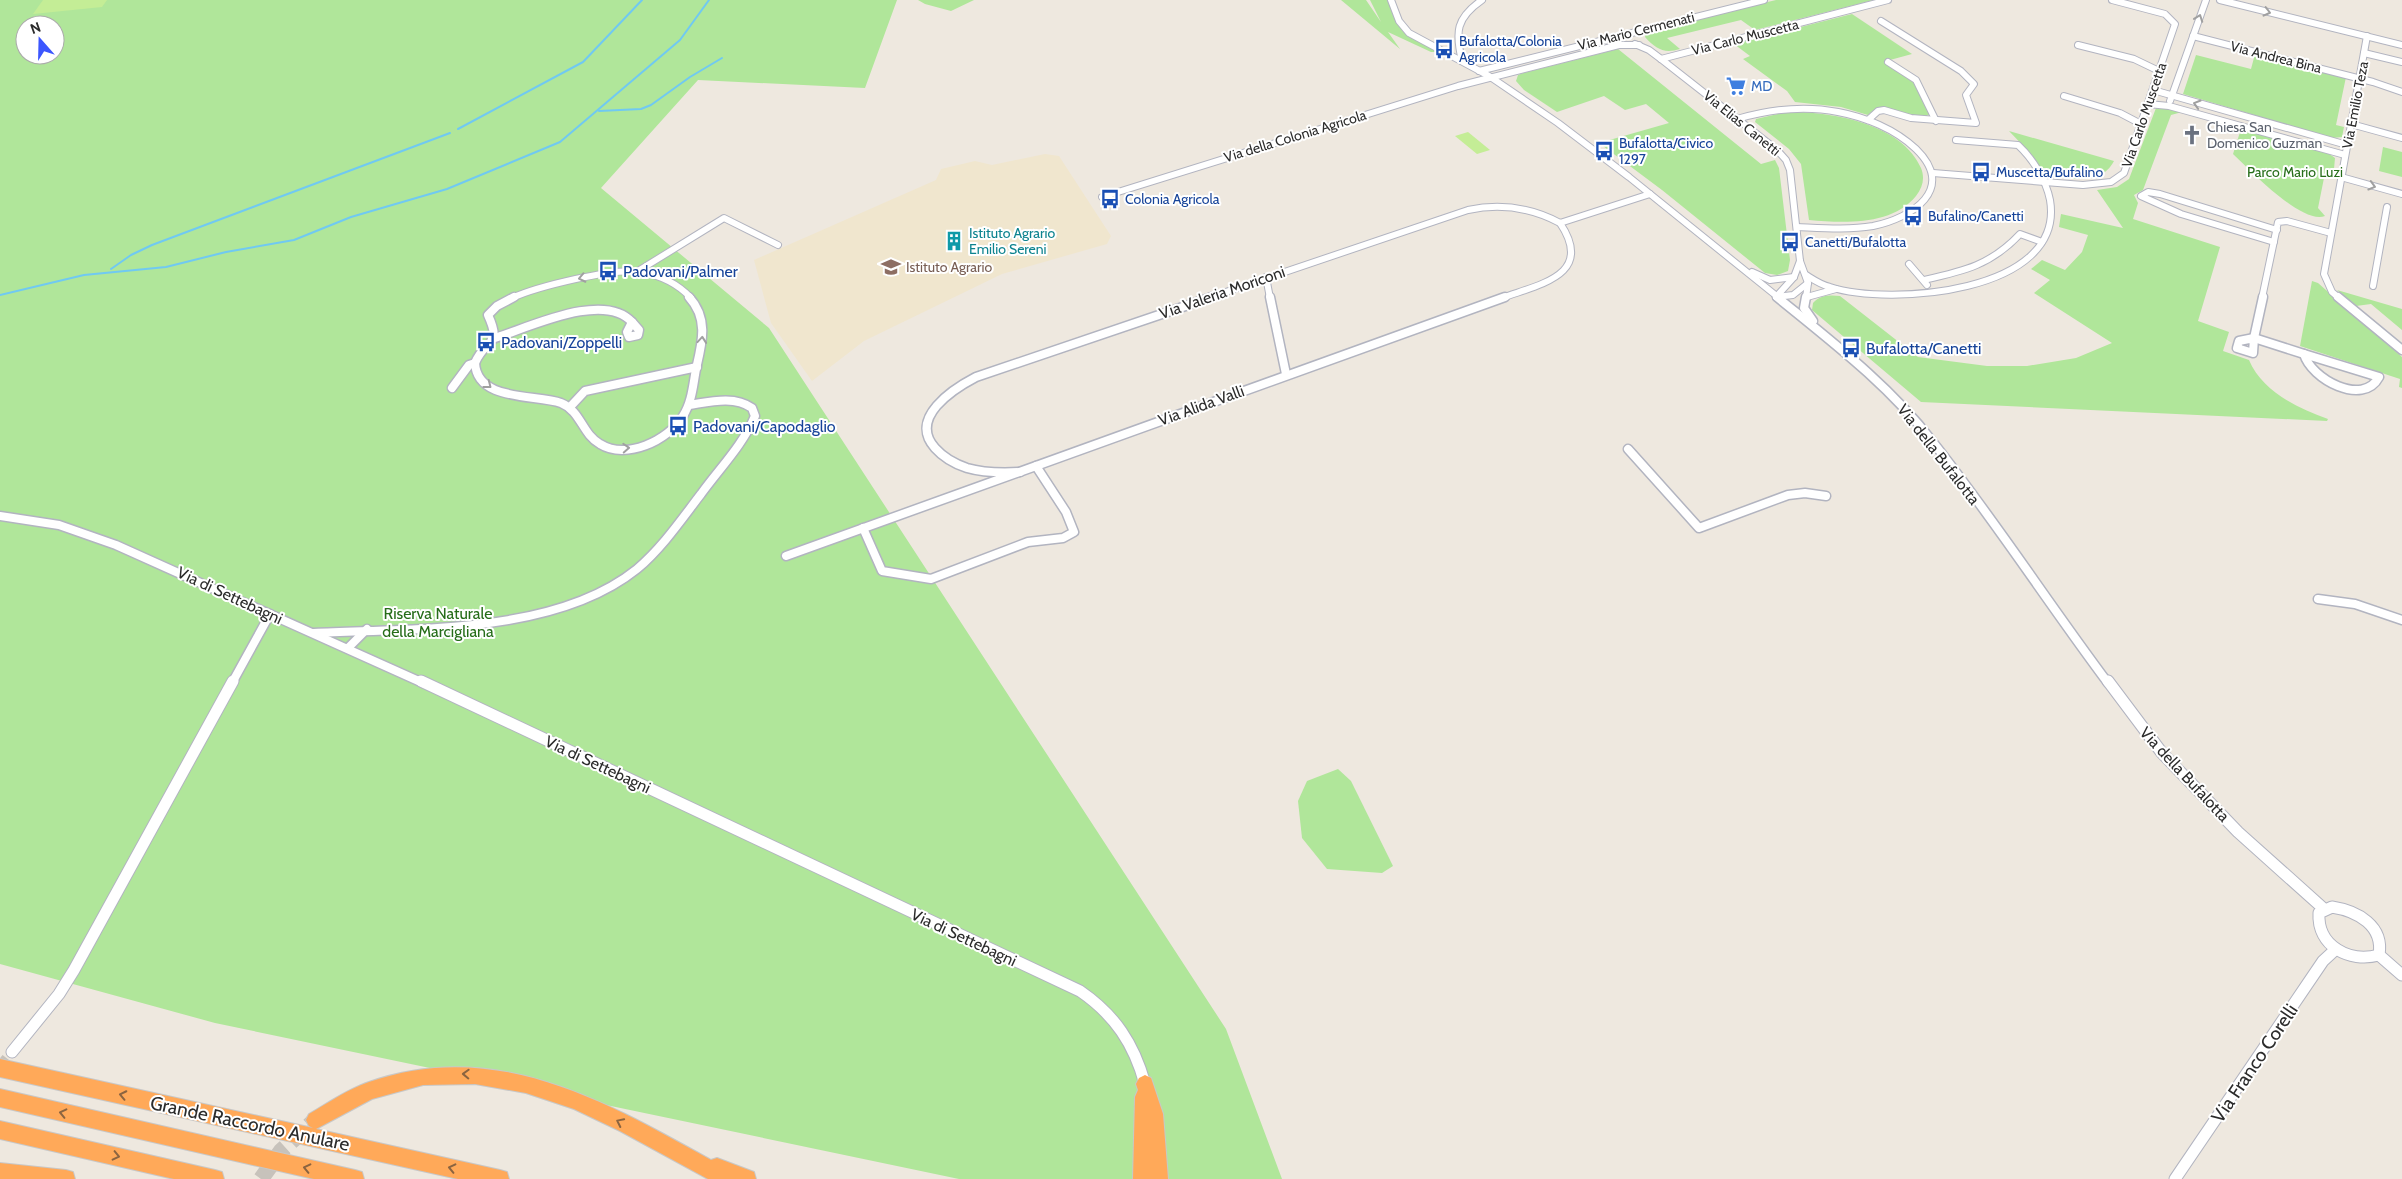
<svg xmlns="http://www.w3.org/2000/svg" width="2402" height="1179" font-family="Cabin,sans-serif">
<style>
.education{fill:#f0e6ce}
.green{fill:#b0e69a;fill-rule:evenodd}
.pitch{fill:#c4ed96}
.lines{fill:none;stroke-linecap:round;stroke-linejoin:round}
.stream{stroke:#70c9f2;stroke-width:2}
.minor-tunnel{stroke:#c7c2bb;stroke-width:11;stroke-dasharray:11 5;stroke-linecap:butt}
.highway-tunnel{stroke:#c7c2bb;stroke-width:16;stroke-dasharray:16 8;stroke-linecap:butt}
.minor-far2-casing{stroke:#b2b4c0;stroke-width:8}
.minor-far1-casing{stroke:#b2b4c0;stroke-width:11}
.minor-casing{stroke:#b2b4c0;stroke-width:13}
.highway-casing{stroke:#c8c8c8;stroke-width:2}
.minor-far2{stroke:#fff;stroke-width:6}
.minor-far1{stroke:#fff;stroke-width:8}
.minor{stroke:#fff;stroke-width:11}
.highway{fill:#ffa959;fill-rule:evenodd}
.oneway{stroke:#a0a0a0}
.oneway2{stroke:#8b6440}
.labels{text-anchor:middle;stroke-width:4;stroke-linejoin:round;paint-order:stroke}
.far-street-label{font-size:14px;fill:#2c2c2c;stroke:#fff}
.far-transit-label{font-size:14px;fill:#164399;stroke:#fff;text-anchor:start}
.far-shop-label{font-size:14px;fill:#366cbe;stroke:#fff;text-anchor:start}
.far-worship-label{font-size:14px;fill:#5b616d;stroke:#fff;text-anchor:start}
.far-park-label{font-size:14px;fill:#266d19;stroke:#fff}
.far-culture-label{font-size:14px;fill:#0d838f;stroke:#fff;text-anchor:start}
.far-education-label{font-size:14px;fill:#785e54;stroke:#fff;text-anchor:start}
.transit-label{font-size:16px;fill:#164399;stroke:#fff;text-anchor:start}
.street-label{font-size:16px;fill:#2c2c2c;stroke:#fff}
.park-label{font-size:16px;fill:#266d19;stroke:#fff}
.near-street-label{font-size:19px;fill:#2c2c2c;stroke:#fff}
</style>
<rect width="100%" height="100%" fill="#eee8df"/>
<path class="education" d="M1045,154l14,2 52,80 -4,8 -105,30 -138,67 -52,40 -41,-58 -17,-63 182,-80 5,-11 34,-8 17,4z"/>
<g class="green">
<path d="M0,0h897l-32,88 -167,-8 -97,108 168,140 457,701 56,150h-323l-744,-156 -215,-59zM25,25h30v30h-30z"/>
<path d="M918,0h56l-23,11 -26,-7z"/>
<path d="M1341,0h25l15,22 -11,-22h18l11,26 40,26h-8l-43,-20 12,17z"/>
<path d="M1776,0h98l-119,30 -14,-10 -74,18 13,11c-16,5 -24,0 -35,-12l1,-4 9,-4z"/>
<path d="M1852,14l60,40 -22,6 30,20 14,35h-7l3,5 -47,-13 -8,2 -7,6 -27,-8 -46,-5 -8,-11 -44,-32 7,-3 -16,-12z"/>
<path d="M1618,49l143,115 14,-4 4,8 11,92 -2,11 -11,4 -12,-2 -103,-83 -63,-47 70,-20 -23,-19 -21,6 -21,-14 -47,16 -33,-22 -8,-9 2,-6 5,-2z"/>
<path d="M2255,54l91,23 -10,48 8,2 -2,10 -10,1 -149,-44 13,-39 55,14z"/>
<path d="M2160,107l22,5 -11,3 -28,75 -9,5 4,8 -5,16 87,28 -22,74 31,11 -6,19 26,9c13,31 48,48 79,59l-1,2 -406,-19 -109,-92 1,-7c7,-8 17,-8 27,-7l78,61 69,9h40l49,-8 36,-15 -78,-50 16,-13 -19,-11 11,-9 23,10 17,-18 6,-17 -29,-8 2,-13 62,14 -26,-38 20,-3 12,-8 27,-71z"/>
<path d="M1787,112c42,-1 115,11 134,56 4,10 2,19 -5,28 -24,30 -73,27 -107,24l-8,-56 -12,-15 -34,-27 1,-3z"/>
<path d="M2241,129l87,24 7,5 -1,11 -8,-1 -8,40 7,8c-23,9 -75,-46 -92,-62z"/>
<path d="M2009,131l105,30c-14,27 -48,16 -74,14l-8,-20z"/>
<path d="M2383,147l19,5v25l-23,-6z"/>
<path d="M2312,281l6,2 84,74v31l-3,-1 1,-8 -100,-33z"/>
<path d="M2337,290l65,19v21l-31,-26 -15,2z"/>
<path d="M1338,769l13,12 42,85 -11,7 -55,-4 -25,-31 -4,-37 9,-20z"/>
</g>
<g class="pitch">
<path d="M43,0h64l-5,7 -69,7z"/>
<path d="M1468,132l22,18 -13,4 -22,-18z"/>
</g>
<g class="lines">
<g class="stream">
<path d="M599,111l42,-2 10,-4 39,-28 32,-19"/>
<path d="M458,129l125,-67 59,-62"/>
<path d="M111,269l20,-14 21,-10 298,-112"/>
<path d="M0,295l84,-20 82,-8 60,-15 68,-12 57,-23 96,-28 113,-47 120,-102 29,-40"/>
</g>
<path class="minor-tunnel" d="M0,1067l12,-15"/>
<path class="highway-tunnel" d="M261,1179l20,-28 34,-31"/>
<defs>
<g id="minor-far2">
<path d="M1391,0l8,21 10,12 80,43 69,47 71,54 150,121"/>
<path d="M2220,0l182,45"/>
<path d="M2193,36l180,46 29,10"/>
<path d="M1635,44l14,6 12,9 116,91 9,10 4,10 10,91 8,22 -2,15"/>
<path d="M2078,45l56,14 25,12"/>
<path d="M2364,53l38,9"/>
<path d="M1661,59l227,-59"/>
<path d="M1462,61c-7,-29 -6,-43 20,-61"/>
<path d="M1888,62l28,18 20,41"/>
<path d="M1479,71l285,-71"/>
<path d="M2153,90l194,55"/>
<path d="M2064,96l56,17 21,11"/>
<path d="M2170,101l36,-101"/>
<path d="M2148,104l21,2 176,49"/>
<path d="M1737,119c34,-10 66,-14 101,-7 27,5 57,17 78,37 41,40 -4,69 -43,77 -25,4 -51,2 -76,1"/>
<path d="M1868,120l10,-9 6,-1 27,8 65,5 -10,-28 8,-11 -13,-13 -80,-50"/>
<path d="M2351,124l51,14"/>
<path d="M1933,173l150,12 28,-3 13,-9 51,-149 -10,-10 -53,-14"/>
<path d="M2341,177l61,17"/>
<path d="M1102,197l356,-111 161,-41h20"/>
<path d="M2274,242l-93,-28 -40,-18 7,-4 12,2 117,36"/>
<path d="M1909,264l18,21"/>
<path d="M638,271l86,-53 54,27"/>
<path d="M1752,272l18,8 24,-3"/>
<path d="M1806,275c8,5 15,10 24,12 58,19 236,7 220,-87 -4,-20 -17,-41 -32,-55l-62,-5"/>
<path d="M1266,277l4,21"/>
<path d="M1924,280c40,-9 67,-15 96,-46l22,8"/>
<path d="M2373,286l14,-79"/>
<path d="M1776,297l18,-20 6,-16"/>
<path d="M1776,297l17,-2 15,-12"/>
<path d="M1807,297l29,-8"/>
<path d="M512,298c24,-11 103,-31 128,-26 19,3 38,12 51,26"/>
<path d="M1208,298l260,-88c33,-7 62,-3 92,13l90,-29"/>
<path d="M1502,298c38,-14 93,-23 58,-75"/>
<path d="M2262,298l16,-76 9,-1 44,12"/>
<path d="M2339,298l-7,-6 -8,-18 43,-238"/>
</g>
<g id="minor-far1">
<path d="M514,297l-17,9 -9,9c15,33 -3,23 -13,48 2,39 61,31 86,40 20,8 21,31 39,41 26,16 68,-3 83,-28 9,-14 10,-31 13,-47 6,-26 13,-50 -7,-72"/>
<path d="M1270,297l16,77"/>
<path d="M1777,297c54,44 112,88 155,144 62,78 116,162 176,242"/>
<path d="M1806,297l-2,11 9,13"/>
<path d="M2338,297l64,53"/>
<path d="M632,322l7,8 -1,5 -9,2 -2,-5z"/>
<path d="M2254,338l50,16"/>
<path d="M2254,338l-1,15 -16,-5 2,-7z"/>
<path d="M2254,338l9,-41"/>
<path d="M492,339c34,-10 111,-49 140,-17"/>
<path d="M2304,354l75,23c-16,30 -68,2 -75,-23z"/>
<path d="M452,388l17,-23 6,-2"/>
<path d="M570,407l15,-16 112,-24"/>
<path d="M1628,449l71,79 89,-33 17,-2 21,3"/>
<path d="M1020,472c-18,1 -36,1 -53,-4 -12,-4 -24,-11 -32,-20 -27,-30 18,-59 41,-71l236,-80"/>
<path d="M0,516l59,9 57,20 307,138"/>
<path d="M863,528l19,43 49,8 97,-37 35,-4 11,-6 -8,-20 -30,-46"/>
<path d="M786,556l719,-259"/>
<path d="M2318,599l37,5 47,16"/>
<path d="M314,633c100,-5 241,2 323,-64 25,-21 44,-49 64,-75 18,-25 42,-49 54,-78l-3,-8c-18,-13 -43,-6 -63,-3"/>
<path d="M348,648l19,-19"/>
<path d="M232,683l38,-69"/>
</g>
<g id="minor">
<path d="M421,681l659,310c35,24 54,53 65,93"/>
<path d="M2108,681l54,72 76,79 86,77"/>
<path d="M2332,907c26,4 52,19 47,48 -30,8 -62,-9 -60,-42z"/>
<path d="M2379,955l23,20"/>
<path d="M12,1052l47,-58 15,-24 159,-289"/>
<path d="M2175,1179l148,-218 13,-12"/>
</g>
<g id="highway">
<path d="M0,1059l313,69 -4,-2 -3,-6 3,-6c19,-11 39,-25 60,-32 126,-44 234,18 342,78l6,-2 37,14 2,7h-48l-88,-48 -46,-22 -48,-16 -51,-9 -52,1 -51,14 -56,30 184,41 7,2 2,7h-51l-458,-102z"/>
<path d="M1145,1075l6,3 12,36 5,65h-35l2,-82 3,-7 -2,-6 3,-6z"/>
<path d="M0,1089l355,81 7,2 2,7h-50l-314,-72z"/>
<path d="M0,1121l215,49 7,2 2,7h-50l-174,-40z"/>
<path d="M0,1163l66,7 7,2 2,7h-75z"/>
</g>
</defs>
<use href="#minor-far2" class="minor-far2-casing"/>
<use href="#minor-far1" class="minor-far1-casing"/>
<use href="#minor" class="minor-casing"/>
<use href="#highway" class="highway-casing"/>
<use href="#minor-far2" class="minor-far2"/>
<use href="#minor-far1" class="minor-far1"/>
<use href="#minor" class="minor"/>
<use href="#highway" class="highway"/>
</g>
<defs><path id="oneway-chevron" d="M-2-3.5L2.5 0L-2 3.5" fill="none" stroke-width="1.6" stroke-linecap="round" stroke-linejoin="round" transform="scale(1.25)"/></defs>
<g class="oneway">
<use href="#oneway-chevron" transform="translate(2267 12) rotate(14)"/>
<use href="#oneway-chevron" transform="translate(2199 18) rotate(-70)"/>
<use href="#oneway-chevron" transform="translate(2197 104) rotate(-163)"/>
<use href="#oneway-chevron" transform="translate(2372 186) rotate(16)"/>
<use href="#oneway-chevron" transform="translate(582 278) rotate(168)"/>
<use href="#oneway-chevron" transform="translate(702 340) rotate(-85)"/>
<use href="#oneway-chevron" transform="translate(488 385) rotate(38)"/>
<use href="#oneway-chevron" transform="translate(626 448) rotate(-3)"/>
</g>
<g class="oneway2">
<use href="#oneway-chevron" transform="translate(466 1074) rotate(-178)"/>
<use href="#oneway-chevron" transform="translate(123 1095) rotate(-168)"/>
<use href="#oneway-chevron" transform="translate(63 1113) rotate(-167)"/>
<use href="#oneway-chevron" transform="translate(620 1122) rotate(-154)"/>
<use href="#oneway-chevron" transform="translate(116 1156) rotate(13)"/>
<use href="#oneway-chevron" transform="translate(307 1168) rotate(-167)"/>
<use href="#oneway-chevron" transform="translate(452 1168) rotate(-167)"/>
</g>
<defs>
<symbol id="bus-bare" viewBox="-9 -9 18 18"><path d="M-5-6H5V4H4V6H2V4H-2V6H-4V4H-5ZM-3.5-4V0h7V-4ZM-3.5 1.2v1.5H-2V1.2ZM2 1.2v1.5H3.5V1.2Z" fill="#1a4fb4" stroke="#fff" stroke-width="2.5" paint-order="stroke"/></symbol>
<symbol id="supermarket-bare" viewBox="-9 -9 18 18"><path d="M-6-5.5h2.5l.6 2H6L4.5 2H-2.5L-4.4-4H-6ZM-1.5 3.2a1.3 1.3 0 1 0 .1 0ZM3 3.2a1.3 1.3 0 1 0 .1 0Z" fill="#3f7fe0" stroke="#fff" stroke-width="2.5" paint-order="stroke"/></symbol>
<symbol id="church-bare" viewBox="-9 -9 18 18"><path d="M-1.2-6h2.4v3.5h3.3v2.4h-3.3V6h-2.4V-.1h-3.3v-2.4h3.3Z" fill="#6b7280" stroke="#fff" stroke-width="2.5" paint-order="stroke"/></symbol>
<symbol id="building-bare" viewBox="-9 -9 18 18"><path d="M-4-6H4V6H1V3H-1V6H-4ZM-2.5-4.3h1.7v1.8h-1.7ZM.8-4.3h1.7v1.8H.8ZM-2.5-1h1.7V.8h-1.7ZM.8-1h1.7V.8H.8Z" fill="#0f9aa8" stroke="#fff" stroke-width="2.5" paint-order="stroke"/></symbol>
<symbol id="school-bare" viewBox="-9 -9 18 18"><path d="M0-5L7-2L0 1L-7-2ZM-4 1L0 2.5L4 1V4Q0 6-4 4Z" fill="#8d6e63" stroke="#fff" stroke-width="2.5" paint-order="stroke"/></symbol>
</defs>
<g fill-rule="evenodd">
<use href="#bus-bare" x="1430" y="35" width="28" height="28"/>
<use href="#supermarket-bare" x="1722" y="72" width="28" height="28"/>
<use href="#church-bare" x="2178" y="121" width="28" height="28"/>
<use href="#bus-bare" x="1590" y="137" width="28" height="28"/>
<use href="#bus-bare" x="1967" y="158" width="28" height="28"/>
<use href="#bus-bare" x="1096" y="185" width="28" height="28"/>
<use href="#bus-bare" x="1899" y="202" width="28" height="28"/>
<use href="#building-bare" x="940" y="227" width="28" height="28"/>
<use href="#bus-bare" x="1776" y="228" width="28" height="28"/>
<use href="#school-bare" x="877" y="253" width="28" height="28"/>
<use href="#bus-bare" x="594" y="257" width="28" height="28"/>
<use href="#bus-bare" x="472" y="328" width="28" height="28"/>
<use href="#bus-bare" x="1837" y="334" width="28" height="28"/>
<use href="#bus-bare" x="664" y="412" width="28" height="28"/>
</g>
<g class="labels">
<g class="far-street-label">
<text transform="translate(1636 31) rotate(-14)" y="5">Via Mario Cermenati</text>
<text transform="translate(1745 37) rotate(-14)" y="5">Via Carlo Muscetta</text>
<text transform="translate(2276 57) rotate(14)" y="5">Via Andrea Bina</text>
<text transform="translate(2355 105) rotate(-79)" y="5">Via Emilio Teza</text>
<text transform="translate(2144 115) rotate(-71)" y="5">Via Carlo Muscetta</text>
<text transform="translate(1742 123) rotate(39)" y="5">Via Elias Canetti</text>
<text transform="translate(1295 136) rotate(-17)" y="5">Via della Colonia Agricola</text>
</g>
<g class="far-transit-label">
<text x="1459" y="46">Bufalotta/Colonia<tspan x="1459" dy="16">Agricola</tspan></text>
<text x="1619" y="148">Bufalotta/Civico<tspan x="1619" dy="16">1297</tspan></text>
<text x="1996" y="177">Muscetta/Bufalino</text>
<text x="1125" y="204">Colonia Agricola</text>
<text x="1928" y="221">Bufalino/Canetti</text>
<text x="1805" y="247">Canetti/Bufalotta</text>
</g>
<g class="far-shop-label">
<text x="1751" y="91">MD</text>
</g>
<g class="far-worship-label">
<text x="2207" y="132">Chiesa San<tspan x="2207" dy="16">Domenico Guzman</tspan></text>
</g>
<g class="far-park-label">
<text x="2295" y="177">Parco Mario Luzi</text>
</g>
<g class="far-culture-label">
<text x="969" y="238">Istituto Agrario<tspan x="969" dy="16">Emilio Sereni</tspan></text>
</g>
<g class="far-education-label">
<text x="906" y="272">Istituto Agrario</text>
</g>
<g class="transit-label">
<text x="623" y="277">Padovani/Palmer</text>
<text x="501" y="348">Padovani/Zoppelli</text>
<text x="1866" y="354">Bufalotta/Canetti</text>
<text x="693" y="432">Padovani/Capodaglio</text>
</g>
<g class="street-label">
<text transform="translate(1222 292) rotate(-19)" y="6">Via Valeria Moriconi</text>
<text transform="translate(1201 405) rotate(-20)" y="6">Via Alida Valli</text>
<text transform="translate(1939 454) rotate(52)" y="6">Via della Bufalotta</text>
<text transform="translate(230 595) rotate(25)" y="6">Via di Settebagni</text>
<text transform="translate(598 764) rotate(25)" y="6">Via di Settebagni</text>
<text transform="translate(2185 774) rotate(47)" y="6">Via della Bufalotta</text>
<text transform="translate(964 937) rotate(25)" y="6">Via di Settebagni</text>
</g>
<g class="park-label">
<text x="438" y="619">Riserva Naturale<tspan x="438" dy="18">della Marcigliana</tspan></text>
</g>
<g class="near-street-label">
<text transform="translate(2254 1063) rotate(-56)" y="7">Via Franco Corelli</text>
<text transform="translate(250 1123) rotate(12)" y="7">Grande Raccordo Anulare</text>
</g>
</g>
<g transform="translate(40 40) rotate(340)"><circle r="24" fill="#ffffff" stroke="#ababab"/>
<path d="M0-4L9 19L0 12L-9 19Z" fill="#3c56fe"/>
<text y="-8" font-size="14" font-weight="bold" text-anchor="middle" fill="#2c2c2c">N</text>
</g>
</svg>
